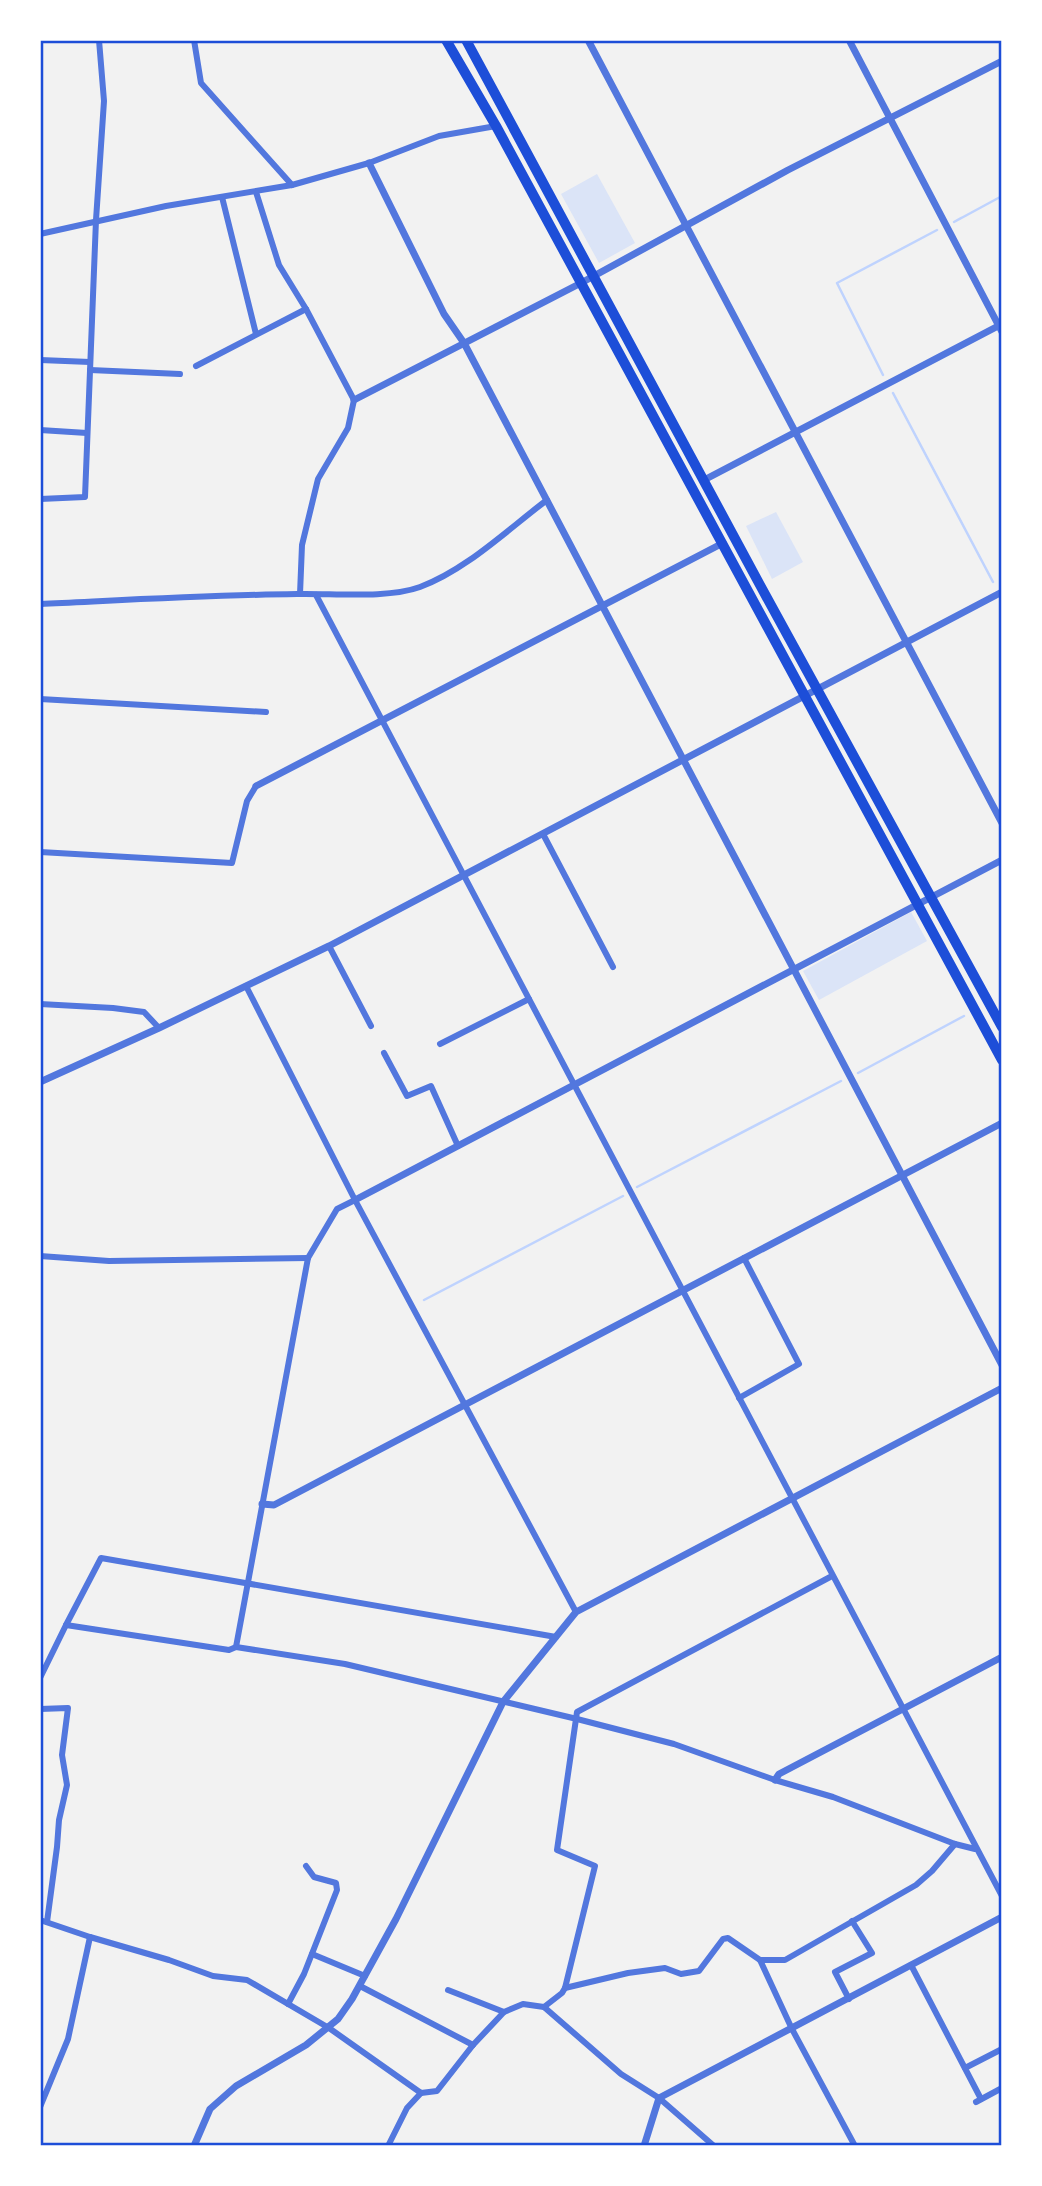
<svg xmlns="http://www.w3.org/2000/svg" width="1042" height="2186" font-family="Figtree,sans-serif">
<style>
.green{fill:#dbe4f7}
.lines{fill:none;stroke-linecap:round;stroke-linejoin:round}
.stream{stroke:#bfd3fe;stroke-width:2.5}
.minor{stroke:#5277de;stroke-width:6}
.tertiary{stroke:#5277de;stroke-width:7}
.trunk{stroke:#1d4ed8;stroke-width:10}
.neatline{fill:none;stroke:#1d4ed8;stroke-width:2.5}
</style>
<rect width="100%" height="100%" fill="#f2f2f2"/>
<g class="green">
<path d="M597,174l38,69 -36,20 -38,-69z"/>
<path d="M776,512l27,50 -31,17 -26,-53z"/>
<path d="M911,912l16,29 -108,59 -16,-29z"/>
</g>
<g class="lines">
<g class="stream">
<path d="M961,218l-7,4 48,-26"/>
<path d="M883,375l-46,-92 100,-53"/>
<path d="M893,393l100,189"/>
<path d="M858,1073l106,-57"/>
<path d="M637,1187l204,-106"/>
<path d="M424,1300l199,-104"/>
</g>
<g class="minor">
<path d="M194,40l7,43 91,102"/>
<path d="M256,192l23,73 27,44 48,91 -6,28 -30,51 -16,66 -2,49"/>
<path d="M222,197l34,137"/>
<path d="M40,234l126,-28 126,-21 77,-22 70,-27 57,-10"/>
<path d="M40,360l50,2"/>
<path d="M196,366l110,-57"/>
<path d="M90,370l90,4"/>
<path d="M40,430l47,3"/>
<path d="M40,499l45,-2 11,-277 8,-119 -5,-61"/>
<path d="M316,595l686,1301"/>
<path d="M40,604c86,-4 171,-9 257,-10 35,-1 90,5 123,-7 46,-17 87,-57 127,-87"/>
<path d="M40,699l226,13"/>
<path d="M543,834l70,133"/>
<path d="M40,852l192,11 15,-62 9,-15"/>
<path d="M329,946l42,80"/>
<path d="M246,986l109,214 221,412"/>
<path d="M40,1004l73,4 31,4 15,16"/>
<path d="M440,1044l89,-45"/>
<path d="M384,1053l23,43 24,-10 27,60"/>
<path d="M355,1200l-18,9 -29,49 -72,389 109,17 232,55 97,25 101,36 58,17 122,47 20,5"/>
<path d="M40,1256l69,5 199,-3"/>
<path d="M739,1398l60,-34 -55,-106"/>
<path d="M236,1647l-7,3 -163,-25 35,-67 455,79"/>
<path d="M40,1678l26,-53"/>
<path d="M40,1709l28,-1 -6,47 5,30 -8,35 -2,27 -10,75"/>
<path d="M40,1920l50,17 79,23 44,16 34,4 82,48 92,65 16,-2 36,-46 31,-33 19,-8 21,3 77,67 38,24 55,48"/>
<path d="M312,1954l53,22"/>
<path d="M760,1960l32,69 63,117"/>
<path d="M911,1965l70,134"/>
<path d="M360,1986l113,59"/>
<path d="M565,1988l63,-15 37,-5 16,6 18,-3 24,-32 5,-1 32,22h25l131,-75 16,-14 23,-27"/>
<path d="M448,1990l56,22"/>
<path d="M849,1999l-14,-27 37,-19 -20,-32"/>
<path d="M288,2004l16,-30 33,-84 -1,-7 -22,-6 -8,-11"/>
<path d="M544,2007l18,-14 3,-5 30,-122 -38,-16 20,-138 255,-136"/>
<path d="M965,2068l37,-19"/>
<path d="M976,2102l26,-14"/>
<path d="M40,2107l28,-68 22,-102"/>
<path d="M388,2146l19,-38 14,-15"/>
</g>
<g class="tertiary">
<path d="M588,40l414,783"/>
<path d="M849,40l153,292"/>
<path d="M369,163l75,151 20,29 538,1022"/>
<path d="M354,400l227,-117 207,-113 214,-109"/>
<path d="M704,480l298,-156"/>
<path d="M256,786l467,-243"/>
<path d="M40,1082l119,-54 170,-82 673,-354"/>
<path d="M355,1200l647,-340"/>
<path d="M262,1504l12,1 728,-382"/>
<path d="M775,1780l4,-6 223,-117"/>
<path d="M194,2146l16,-37 26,-23 70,-41 32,-26 14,-20 44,-80 107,-217 73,-90 426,-224"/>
<path d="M644,2146l15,-48 343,-181"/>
</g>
<g class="trunk">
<path d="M446,40l50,86 506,934"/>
<path d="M466,40l294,545 242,442"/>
</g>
</g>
<rect width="1042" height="2186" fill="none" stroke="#ffffff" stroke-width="84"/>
<rect x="42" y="42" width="958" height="2102" class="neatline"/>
</svg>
